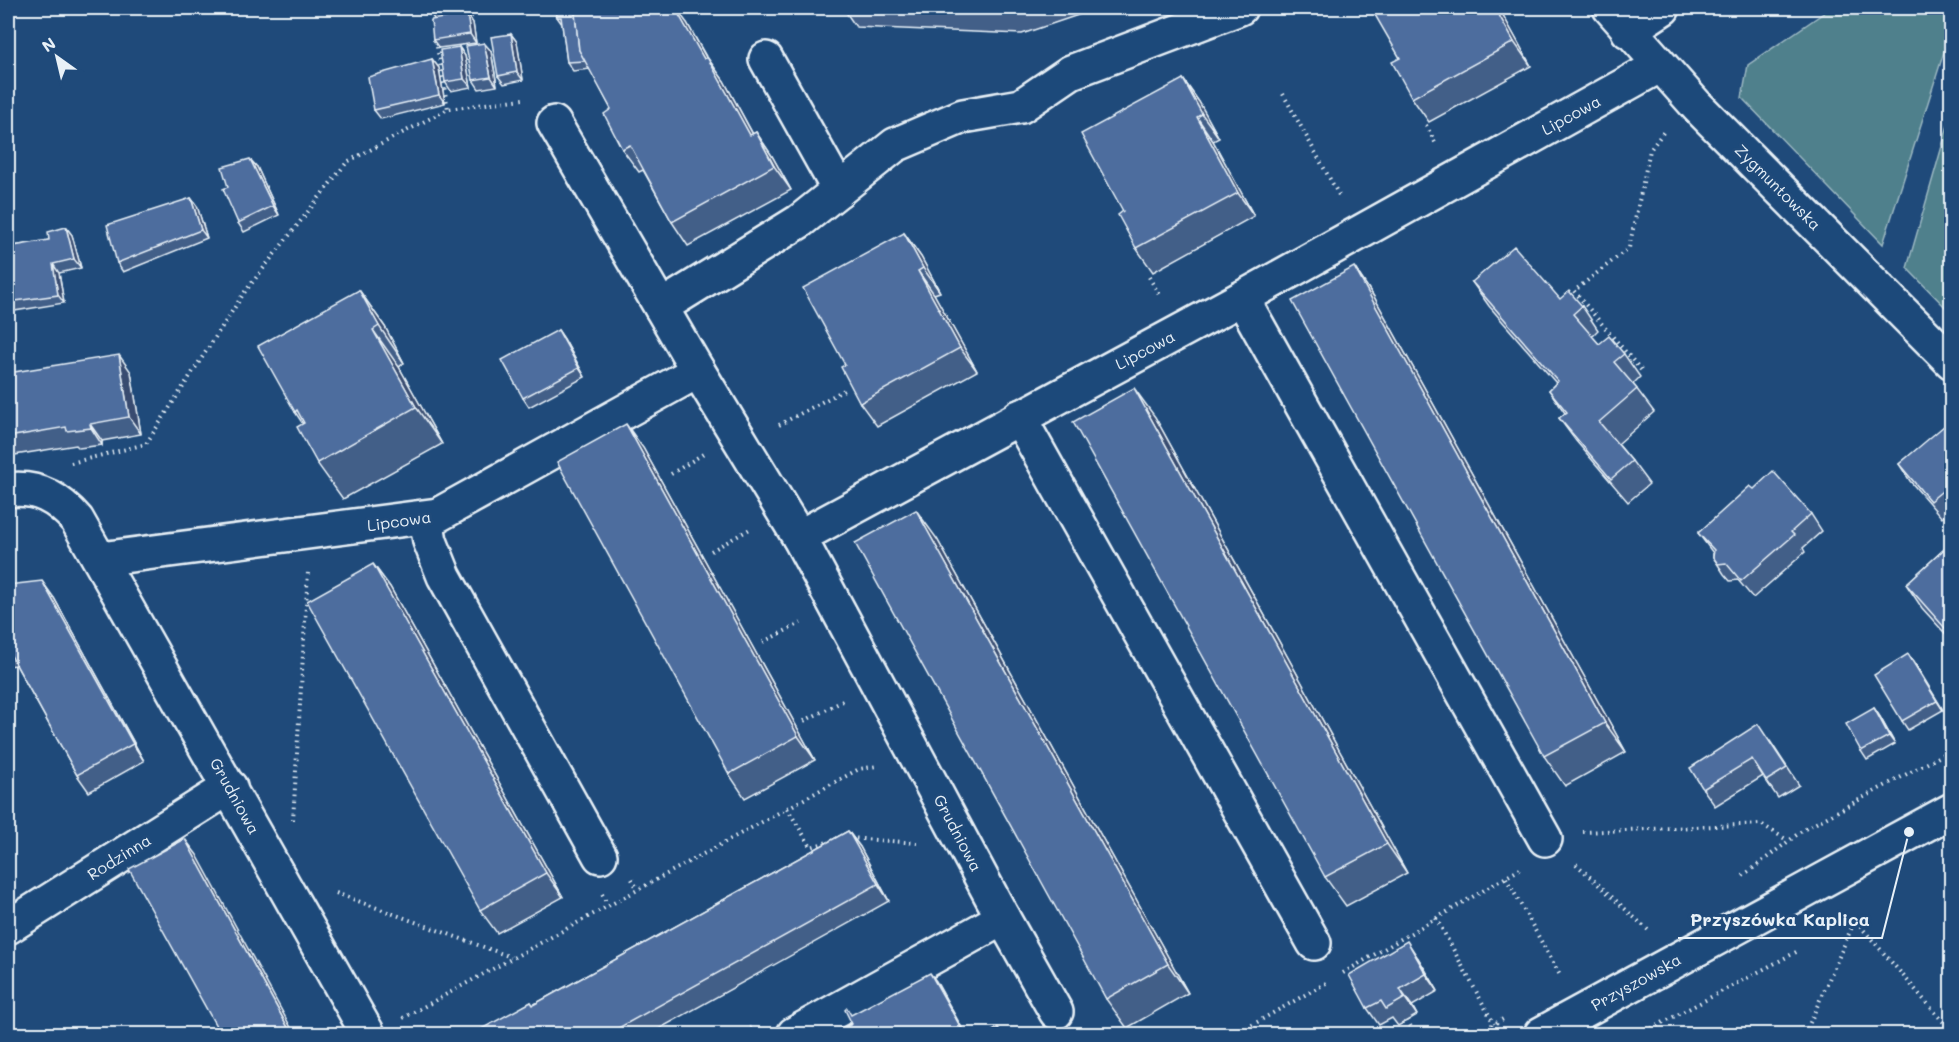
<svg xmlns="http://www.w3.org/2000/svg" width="1959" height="1042" font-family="Mali,sans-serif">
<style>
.green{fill:#4f808c;stroke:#9cb8c2;stroke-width:1.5}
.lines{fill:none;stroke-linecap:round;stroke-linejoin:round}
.minor-casing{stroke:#e8f1f8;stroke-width:38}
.path{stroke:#e8f1f8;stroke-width:4;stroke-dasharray:1.5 4.5;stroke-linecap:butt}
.minor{stroke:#1f4a7a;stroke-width:33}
.wall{fill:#435e88;stroke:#e8f1f8;stroke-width:1.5}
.shaded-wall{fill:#374c6f;stroke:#e8f1f8;stroke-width:1.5}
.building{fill:#4e6d9e;stroke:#e8f1f8;stroke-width:1.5}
.labels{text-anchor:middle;stroke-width:6;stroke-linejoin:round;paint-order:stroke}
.street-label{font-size:16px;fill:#e8f1f8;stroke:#1f4a7a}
.leader{fill:none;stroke:#e8f1f8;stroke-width:2}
.callout-dot{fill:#e8f1f8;stroke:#1f4a7a;stroke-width:2}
.callout-label{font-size:18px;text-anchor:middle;font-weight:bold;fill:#e8f1f8;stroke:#1f4a7a;stroke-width:6;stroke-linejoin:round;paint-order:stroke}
</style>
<rect width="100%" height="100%" fill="#1f4a7a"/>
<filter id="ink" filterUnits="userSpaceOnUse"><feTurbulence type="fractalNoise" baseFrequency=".0167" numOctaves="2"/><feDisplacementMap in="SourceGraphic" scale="12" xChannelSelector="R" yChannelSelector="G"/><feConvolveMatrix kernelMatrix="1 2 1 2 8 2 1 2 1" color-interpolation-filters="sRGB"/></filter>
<g filter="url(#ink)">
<g class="green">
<path d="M1831,8h120v22l-68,214 -141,-146 6,-33z"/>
<path d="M1951,115l1,198h-1l-44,-45z"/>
</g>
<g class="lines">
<defs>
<g id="minor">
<path d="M1610,8l87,98 255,256"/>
<path d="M1628,31l35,-23"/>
<path d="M766,59l73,131"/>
<path d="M554,123l144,248"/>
<path d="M1242,298l303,541"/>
<path d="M661,307l139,-86 95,-76 68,-29 58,-10 50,-34 169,-64"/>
<path d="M1019,417l295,526"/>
<path d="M8,490c29,-4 50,8 69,30l291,514"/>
<path d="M426,518l4,23 14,35 156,280"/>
<path d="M100,559l338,-44 260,-144 101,166 443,-239 417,-232"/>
<path d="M1003,918l53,94"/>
<path d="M8,927l222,-140"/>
<path d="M794,1034l209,-116 -204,-381"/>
<path d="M1541,1034l411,-224"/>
</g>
</defs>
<use href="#minor" class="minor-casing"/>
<g class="path">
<path d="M430,8l3,16"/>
<path d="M436,41l12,68"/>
<path d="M1283,94l58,105"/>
<path d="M1426,125l10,19"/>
<path d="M1149,277l11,19"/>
<path d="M1641,370l-67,-79 55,-43 21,-98 15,-20"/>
<path d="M779,425l67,-36"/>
<path d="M71,463l75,-19 98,-151 103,-131 101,-53 75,-10"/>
<path d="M671,474l32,-20"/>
<path d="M711,551l39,-22"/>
<path d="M763,642l38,-19"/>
<path d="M804,721l39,-20"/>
<path d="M787,808l24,39 20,-6"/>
<path d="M293,820l15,-248"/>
<path d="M1583,832l178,-8 26,16"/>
<path d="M850,838l67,5"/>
<path d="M1576,864l72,66"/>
<path d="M1743,876l60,-46 141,-76"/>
<path d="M1506,878l55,99"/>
<path d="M632,879l5,9"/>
<path d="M336,893l175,64"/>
<path d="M602,894l5,10"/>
<path d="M1436,918l58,106"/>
<path d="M1343,973l177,-104"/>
<path d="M403,1018l456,-249 18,-3"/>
<path d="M1407,1020l8,14"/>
<path d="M1094,1027l3,7"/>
<path d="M740,1034l15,-8"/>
<path d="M1236,1034l90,-51"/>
<path d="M1475,1034l30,-16"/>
<path d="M1641,1034l159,-84"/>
<path d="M1805,1034l50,-114 97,112"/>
</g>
<use href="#minor" class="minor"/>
</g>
<g class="wall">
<path d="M429,8h42l1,8 -3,1 4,6 3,20 -37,5 -6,-8 1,-21 -4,-6z"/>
<path d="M748,8h22v3l-20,-1z"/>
<path d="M843,8h256l-77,26 -166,-7z"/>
<path d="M1499,8l32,58 -102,56 -17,-24z"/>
<path d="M774,9v-1h20v1z"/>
<path d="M598,10l89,13 20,35 17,23 29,53 3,-2 16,24 19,34 -103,56 -16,-24 -29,-52 -4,2 -17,-23 -11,-40 -21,-40 -17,2 -6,-9 -5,-38 -5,-7z"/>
<path d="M511,34l6,8 6,38 -19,4 -6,-8z"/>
<path d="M484,43l7,8 6,35 -18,3 -6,-9z"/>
<path d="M459,47l6,9 6,31 -20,4 -6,-9z"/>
<path d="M432,59l7,9 6,35 -64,16 -7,-9z"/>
<path d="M1183,79l16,23 20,36 -6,3 41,75 -101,56 -17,-24 -13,-37z"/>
<path d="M257,167l22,48 -35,17 -6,-9 -10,-36z"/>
<path d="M191,198l6,8 10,32 -84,34 -6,-9z"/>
<path d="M66,227l6,8 9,33 -22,5 5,30 -56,9v-65l41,-7z"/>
<path d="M904,233l17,24 19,35 -6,2 43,77 -100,55 -17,-23 -15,-38z"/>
<path d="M1354,267l20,30 252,455 -61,34 -21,-30z"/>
<path d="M1472,282l88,17 22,7 16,24 -6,6 7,8 25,10 16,23 -7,7 21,28 -36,32 14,17 17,23 -21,18 -52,-61 -17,-23 6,-5 -16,-23 7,-7 -67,-77z"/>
<path d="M359,290l26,37 19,36 -5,4 43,77 -99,55 -26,-36 -14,-39 -8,-12z"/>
<path d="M558,330l6,9 21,38 -56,30 -6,-9z"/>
<path d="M131,372l10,62 -39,7v4l-23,3 -3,-3 -68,11v-83z"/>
<path d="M1155,417l252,456 -61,33 -21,-29z"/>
<path d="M1952,421v88l-10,9 -32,-37 -11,-17z"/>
<path d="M643,448l172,312 -70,38 -16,-24z"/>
<path d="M1754,489l57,25 11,17 -19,17 2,4 -52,46 -15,-18 -8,1 -6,-7 -11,-17v-4l-15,-20z"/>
<path d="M937,539l251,454 -61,35 -21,-29z"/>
<path d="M1952,542v99l-30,-33 -16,-24z"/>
<path d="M373,564l17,23 173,310 -66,36 -17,-23z"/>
<path d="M8,585l46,13 90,163 -55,31 -12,-17 -61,-110 -8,1z"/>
<path d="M1908,654l35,56 -35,20 -6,-9z"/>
<path d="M1874,708l6,9 15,27 -28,16 -6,-9z"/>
<path d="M1770,741l29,44 -21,13 -15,-22 -48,30 -12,-17z"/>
<path d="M848,831l12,16 29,54 -241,134h-173l56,-33 2,3z"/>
<path d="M1418,958l20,33 -26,15 5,9 -19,11 -6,-8 -13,7 -12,-17z"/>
<path d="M998,1028l5,7h-17z"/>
</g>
<g class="shaded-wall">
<path d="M466,8h5l1,8z"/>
<path d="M675,8h1l11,15 33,60 -16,-24z"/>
<path d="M1495,8h4l32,58 -17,-24z"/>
<path d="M467,14l6,9 3,20 -6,-9z"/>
<path d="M511,34l6,8 6,38 -6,-8z"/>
<path d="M484,43l7,8 6,35 -6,-9z"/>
<path d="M459,47l6,9 6,31 -7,-8z"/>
<path d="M707,57l17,24 42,78 -16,-24z"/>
<path d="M432,59l7,9 6,35 -6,-8z"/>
<path d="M1183,79l16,23 20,36 -17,-24z"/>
<path d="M1197,117l16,24 41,75 -16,-23z"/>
<path d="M756,132l16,24 19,34 -17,-24z"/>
<path d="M250,159l7,8 22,48 -6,-9z"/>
<path d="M191,198l6,8 10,32 -6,-8z"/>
<path d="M66,227l6,8 9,33 -7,-9z"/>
<path d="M904,233l17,24 19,35 -17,-24z"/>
<path d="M53,264l6,9 5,30 -6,-8z"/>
<path d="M1354,267l20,30 252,455 -21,-29z"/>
<path d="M918,271l16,23 43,77 -17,-23z"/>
<path d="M359,290l26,37 19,36 -25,-37z"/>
<path d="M373,330l26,37 43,77 -26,-37z"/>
<path d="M558,330l6,9 21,38 -6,-9z"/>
<path d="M119,355l12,17 10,62 -12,-17z"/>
<path d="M1134,388l21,29 252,456 -20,-29z"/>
<path d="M90,424l12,17v4l-11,-17z"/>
<path d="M626,424l17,24 172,312 -17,-24z"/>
<path d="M916,510l21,29 251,454 -20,-29z"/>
<path d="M373,564l17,23 173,310 -17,-24z"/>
<path d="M42,581l12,17 90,163 -11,-17z"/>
<path d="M1908,654l6,8 29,48 -6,-9z"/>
<path d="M1874,708l6,9 15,27 -6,-8z"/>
<path d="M848,831l12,16 29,54 -11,-17z"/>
<path d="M185,839l12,16 98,180h-3z"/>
<path d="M1407,941l11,17 20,33 -12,-17z"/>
<path d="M930,973l6,8 30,54h-1z"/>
<path d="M1400,989l12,17 5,9 -12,-17z"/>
</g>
<g class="building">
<path d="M429,8h37l-36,5z"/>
<path d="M556,8h36l1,3 -18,2 4,37 6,11 -18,1 -6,-45h-4z"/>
<path d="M614,8h61l29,51 3,-2 43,78 6,-3 18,34 -102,56 -42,-77 -8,4 -18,-35 7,-5 -32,-59 -4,-37z"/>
<path d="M1371,8h124l19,34 -102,56 -20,-36 8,-4z"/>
<path d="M467,14l3,20 -37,6 -2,-20z"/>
<path d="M511,34l6,38 -19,4 -7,-39z"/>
<path d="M484,43l7,34 -18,3 -7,-34z"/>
<path d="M459,47l5,32 -19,3 -5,-32z"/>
<path d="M432,59l7,36 -65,15 -6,-33z"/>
<path d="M1183,79l19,35 -5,3 41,76 -102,55 -18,-33 5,-4 -42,-77z"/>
<path d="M250,159l23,47 -35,17 -15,-34 5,-2 -6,-20z"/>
<path d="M191,198l10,32 -84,33 -10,-38z"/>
<path d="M66,227l8,32 -21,5 5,31 -50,7v-55l41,-7 -1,-8z"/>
<path d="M904,233l19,35 -5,3 42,77 -100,55 -19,-36 4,-2 -42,-77z"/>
<path d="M1514,246l46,53 9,-8 13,15 -9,8 26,30 10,-8 15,18 -10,8 23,27 -38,33 33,39 -21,18 -52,-61 8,-6 -18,-22 9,-9 -86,-99z"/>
<path d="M1354,267l251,456 -61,33 -252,-455z"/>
<path d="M359,290l20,36 -6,4 43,77 -99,56 -20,-36 7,-4 -7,-13 -2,2 -37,-66z"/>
<path d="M558,330l21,38 -56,30 -21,-38z"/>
<path d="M119,355l10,62 -39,7 1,4 -24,3 -1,-4 -58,10v-64z"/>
<path d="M1134,388l253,456 -62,33 -252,-455z"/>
<path d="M1951,420l1,63 -22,18 -31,-37z"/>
<path d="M626,424l172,312 -69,38 -172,-312z"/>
<path d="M1773,471l38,43 -20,18 3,3 -53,46 -15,-18 -8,1 -5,-7 1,-7 -16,-17 52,-47 4,3z"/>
<path d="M916,510l252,454 -62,35 -251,-456z"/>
<path d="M1952,542v94l-46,-52z"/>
<path d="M373,564l173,309 -66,37 -173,-309z"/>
<path d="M42,581l91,163 -56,31 -69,-125v-65z"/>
<path d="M1908,654l29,47 -35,20 -28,-46z"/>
<path d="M1874,708l15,28 -28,15 -15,-27z"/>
<path d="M1758,724l29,44 -21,13 -14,-22 -49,30 -13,-21z"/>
<path d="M848,831l30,53 -272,151h-131l-1,-2 57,-31 2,3z"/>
<path d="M185,839l107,196h-71l-92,-166z"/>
<path d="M1407,941l19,33 -26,15 5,9 -19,11 -5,-8 -14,7 -18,-33z"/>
<path d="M930,973l35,62h-132l19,-11 -7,-14 2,-2 4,7z"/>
<path d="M998,1028l2,3 -4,3v1h-10z"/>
</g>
</g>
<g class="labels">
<g class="street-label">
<text transform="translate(1571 115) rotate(-29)" y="6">Lipcowa</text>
<text transform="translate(1778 187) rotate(45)" y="6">Zygmuntowska</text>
<text transform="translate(1145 350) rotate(-28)" y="6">Lipcowa</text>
<text transform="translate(399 521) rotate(-8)" y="6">Lipcowa</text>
<text transform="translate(235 796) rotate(61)" y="6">Grudniowa</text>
<text transform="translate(958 833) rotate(62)" y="6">Grudniowa</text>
<text transform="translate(119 857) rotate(-32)" y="6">Rodzinna</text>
<text transform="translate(1636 982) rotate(-29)" y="6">Przyszowska</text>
</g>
</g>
<path class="leader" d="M1909 832L1882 938H1678"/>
<circle class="callout-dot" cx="1909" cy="832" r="6"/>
<g class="callout-label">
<text x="1780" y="926">Przyszówka Kaplica</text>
</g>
<rect width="1959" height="1042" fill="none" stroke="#1f4a7a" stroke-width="30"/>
<rect x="15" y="15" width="1929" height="1012" fill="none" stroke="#e8f1f8" stroke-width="2" filter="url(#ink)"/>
<g transform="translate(57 57) rotate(326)" stroke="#1f4a7a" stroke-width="4.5" paint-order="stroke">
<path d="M0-4.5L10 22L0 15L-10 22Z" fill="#e8f1f8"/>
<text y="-9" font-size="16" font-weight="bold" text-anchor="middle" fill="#e8f1f8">N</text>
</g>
</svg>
